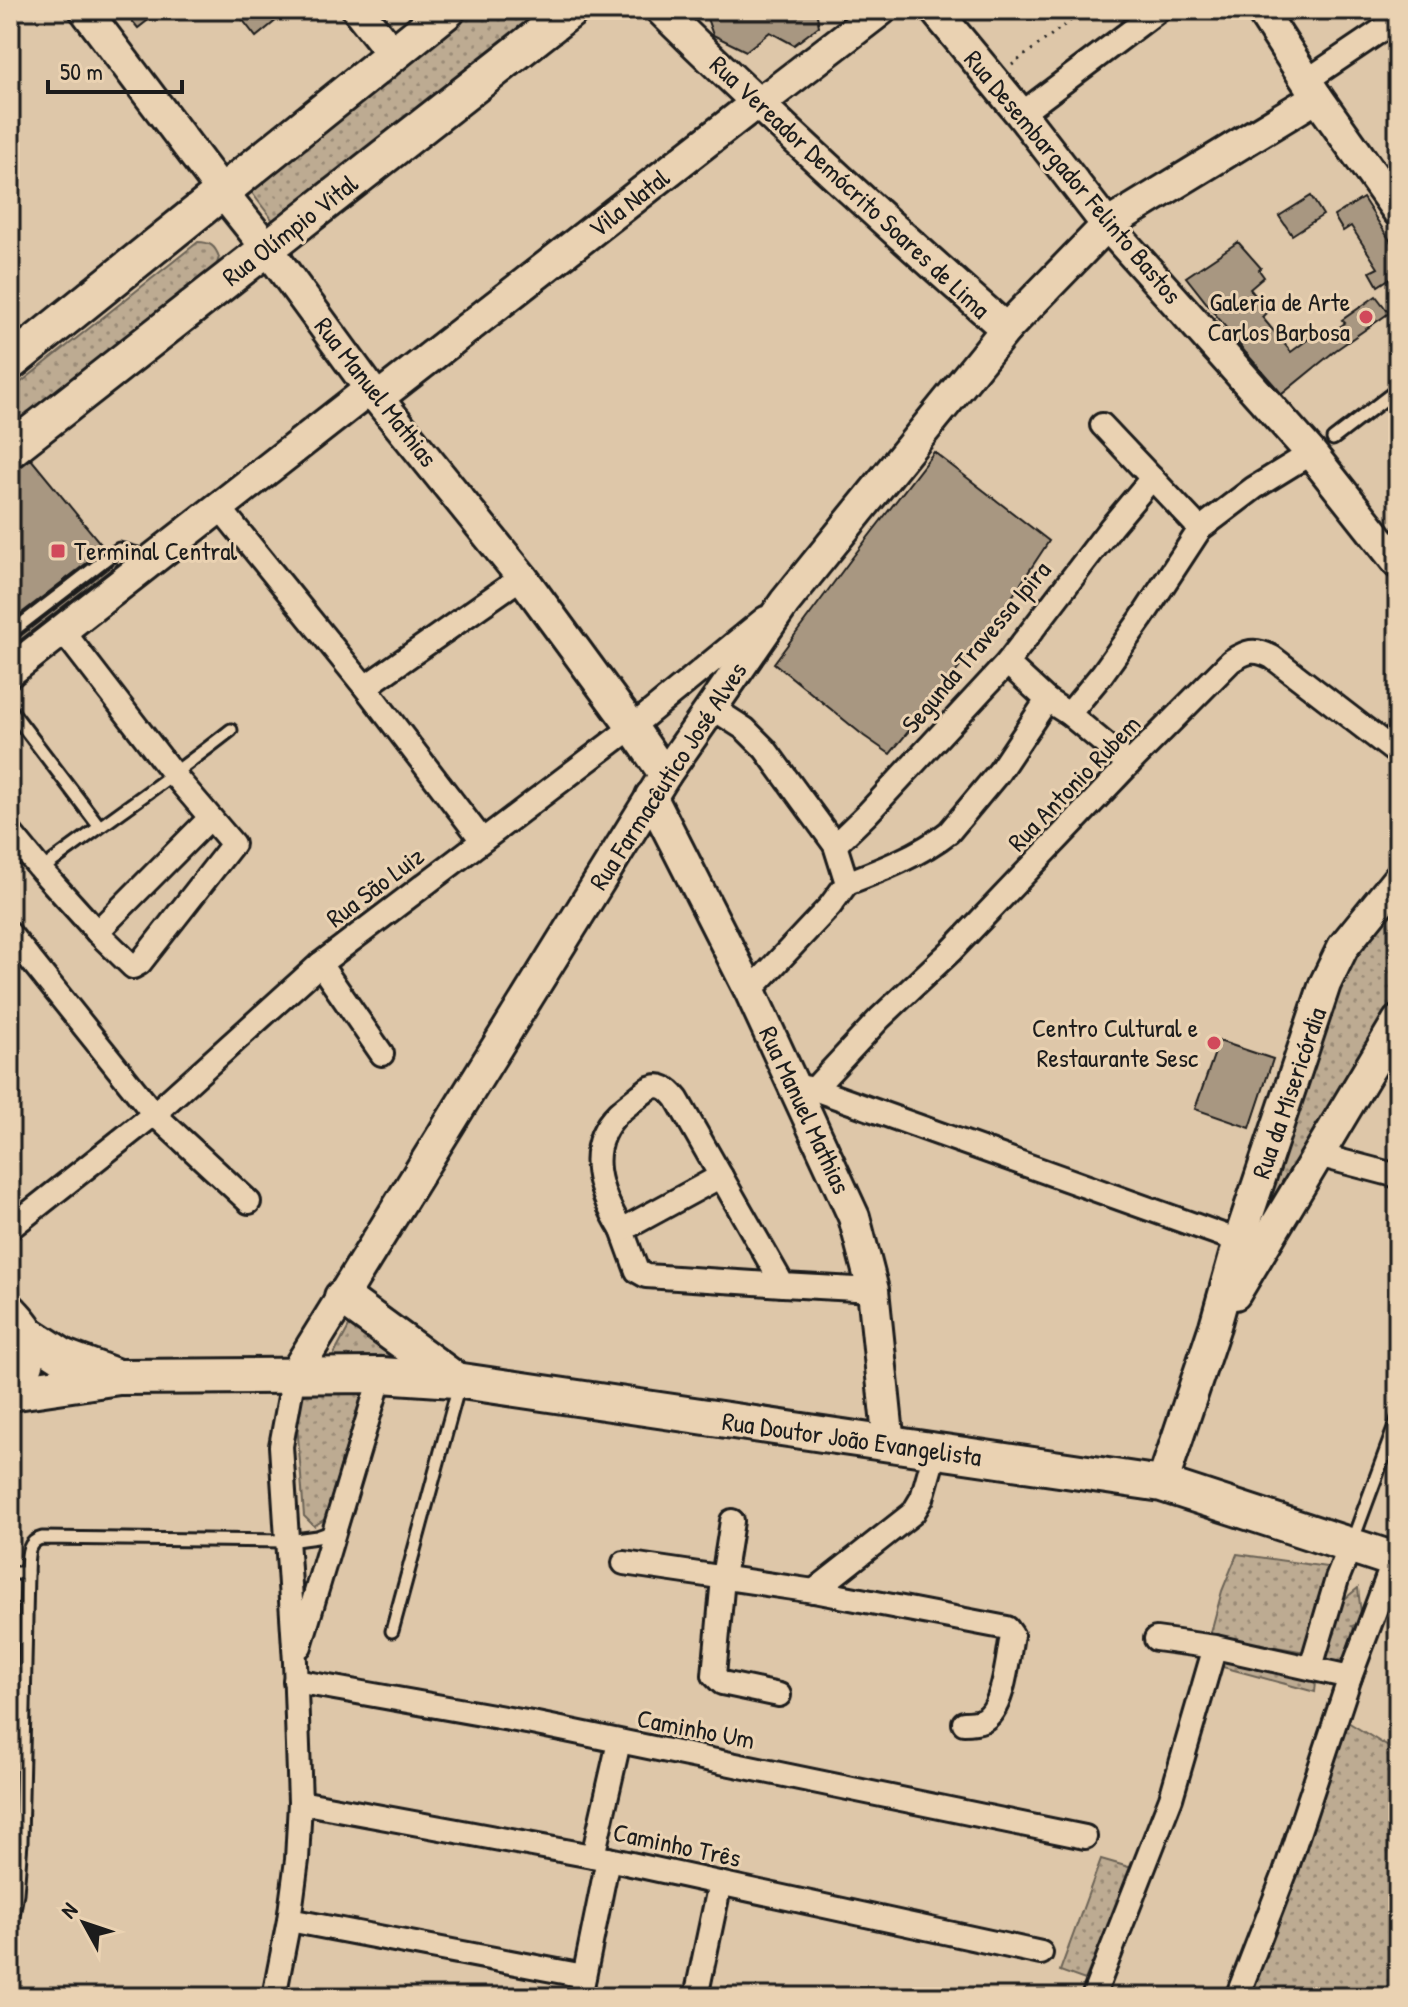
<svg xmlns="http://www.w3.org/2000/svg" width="1408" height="2007" font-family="'Patrick Hand',sans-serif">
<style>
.grass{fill:url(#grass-dots);stroke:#6c6457;stroke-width:2}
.building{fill:#a89781;stroke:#1c1c1c;stroke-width:2}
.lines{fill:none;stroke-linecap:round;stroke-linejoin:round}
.lane-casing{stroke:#1c1c1c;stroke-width:17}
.street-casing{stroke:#1c1c1c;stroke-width:28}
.secondary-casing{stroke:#1c1c1c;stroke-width:36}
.primary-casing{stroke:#1c1c1c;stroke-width:40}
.path{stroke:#1c1c1c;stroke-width:3;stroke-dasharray:2 6;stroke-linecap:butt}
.lane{stroke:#ead2b2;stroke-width:11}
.street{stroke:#ead2b2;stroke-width:22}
.secondary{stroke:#ead2b2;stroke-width:30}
.primary{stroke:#ead2b2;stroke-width:34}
.poi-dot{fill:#d1495b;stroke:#ead2b2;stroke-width:3}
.labels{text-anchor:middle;stroke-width:6;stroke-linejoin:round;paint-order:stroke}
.street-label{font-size:26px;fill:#1c1c1c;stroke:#ead2b2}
.poi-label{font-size:26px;fill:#1c1c1c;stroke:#ead2b2;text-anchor:end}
</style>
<defs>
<pattern id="grass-dots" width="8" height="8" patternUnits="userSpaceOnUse" patternTransform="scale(2)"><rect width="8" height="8" fill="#bdab92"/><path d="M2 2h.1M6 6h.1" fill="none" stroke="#998a76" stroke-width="1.8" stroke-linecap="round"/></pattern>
</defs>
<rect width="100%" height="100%" fill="#dec7a9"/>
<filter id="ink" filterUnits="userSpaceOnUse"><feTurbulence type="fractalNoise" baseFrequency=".0125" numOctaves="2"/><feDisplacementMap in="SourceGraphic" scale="16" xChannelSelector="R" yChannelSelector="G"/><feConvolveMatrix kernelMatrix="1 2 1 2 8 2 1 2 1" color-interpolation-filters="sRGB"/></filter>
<g filter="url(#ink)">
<g class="grass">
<path d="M475,10h71l-271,213 -26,-34z"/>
<path d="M198,242c12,0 17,4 21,15l-3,10 -206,161v-37z"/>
<path d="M1398,879v142l-183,305 110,-342z"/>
<path d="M352,1321l57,39 -79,2z"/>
<path d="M363,1390l-38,129 -11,7 -10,-10 -9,-120z"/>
<path d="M1237,1554l90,13 -21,85 -96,-16 12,-45z"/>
<path d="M1358,1588l4,34 -10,4 2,1 -11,38 -21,-4 13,-28 -5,1 6,-28z"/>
<path d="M1220,1652l97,21 -2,19 -96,-26z"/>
<path d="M1343,1719l55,34v244h-156z"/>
<path d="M1101,1859l31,9 -47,112 -25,-9z"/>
</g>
<g class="building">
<path d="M123,10h38l-23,18z"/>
<path d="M235,10h54l-33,27z"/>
<path d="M704,10h112l3,16 -25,19 -24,-13 -24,19 -33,-16z"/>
<path d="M1311,196l12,19 -31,20 -13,-19z"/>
<path d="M1363,198l35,55v20l-20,13 -8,-14 8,-4 -27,-42 -8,5 -9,-15z"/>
<path d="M1238,242l23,26 -2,2 5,7 -14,12 18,22 -6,6 29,35 27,-20 5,7 22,-16 -3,-3 34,-24 13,17 -53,37 -54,44 -36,-41 -60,-76z"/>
<path d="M934,452l115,89 -45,68 -64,84 -50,61 -26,-18 -90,-73 78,-105z"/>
<path d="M31,459l74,90 -95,73v-151l12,-5z"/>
<path d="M116,562l2,2 -108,84v-7l5,-1z"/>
<path d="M1219,1041l54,18 -23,69 -55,-19z"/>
</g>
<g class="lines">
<defs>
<g id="lane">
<path d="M1333,439l65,-50"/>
<path d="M10,633l109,-84 22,6 5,6"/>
<path d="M10,709l89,117"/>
<path d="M41,870c63,-47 128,-91 190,-140"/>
<path d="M1352,1542l46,-124"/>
<path d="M10,1573h17"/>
<path d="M392,1631l67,-246"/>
<path d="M10,1933l7,-40 4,-51 6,-269c1,-14 -2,-31 15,-35l246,3 29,-4 17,-6"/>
</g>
<g id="street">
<path d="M1306,81l92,-62"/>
<path d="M1021,114l138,-104"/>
<path d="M1102,425l98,104"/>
<path d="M220,508l145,179 117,153"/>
<path d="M1007,663l40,37 22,14 60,50"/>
<path d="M365,687l157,-110"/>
<path d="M711,707l34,22 20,20 70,96 12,38 -17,23 -80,85"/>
<path d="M1069,714l33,-40 39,-55 59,-90 54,-41 57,-35"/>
<path d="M10,832l31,38 56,62 36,35 7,-4 93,-119 -59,-69 -111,-144"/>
<path d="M835,845l32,-31 140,-151 104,-136 41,-49"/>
<path d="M847,883c34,-13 73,-28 102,-51l50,-60 48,-72"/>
<path d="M97,932l113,-114"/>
<path d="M10,934l144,180 95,88"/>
<path d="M320,964l62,90"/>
<path d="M804,1087l10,2 425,152"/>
<path d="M814,1089l66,-71 72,-68 177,-186 102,-103c16,-10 23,-13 41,-4l126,97"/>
<path d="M1318,1155l80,21"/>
<path d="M721,1176l-99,54 15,41 9,5 137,9"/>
<path d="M10,1228l144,-114 166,-150 312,-237 133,-109"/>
<path d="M622,1230c-22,-36 -40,-81 -4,-117 9,-8 20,-16 30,-24 13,-7 21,0 29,10l106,186 90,5"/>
<path d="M732,1521l-9,57 -9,97 8,8 57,12"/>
<path d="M624,1563l190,28 193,37 5,7c-4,21 -8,75 -29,85 -5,2 -13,3 -19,3"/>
<path d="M814,1591l99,-78 9,-15 13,-46"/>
<path d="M1156,1639l59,8 135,30"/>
<path d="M300,1646l81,-271"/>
<path d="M1311,1667l26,-88 13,-32"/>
<path d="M295,1681l237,42 553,114"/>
<path d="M300,1802l308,57 433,94"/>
<path d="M593,1856l26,-114"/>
<path d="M289,1920l295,56"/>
<path d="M274,1997l15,-77 8,-60 3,-58 -5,-140 -14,-216 13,-71"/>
<path d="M580,1997l28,-138"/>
<path d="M696,1997l24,-114"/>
<path d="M1093,1997l78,-199 44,-151"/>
<path d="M1237,1997l48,-124 65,-196 44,-117"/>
</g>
<g id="secondary">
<path d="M85,10l138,183 44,55 103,141 152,188 110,150 33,48"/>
<path d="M358,10l35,44"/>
<path d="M661,10c112,110 227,215 345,319"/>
<path d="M935,10l86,104 86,111 204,228 87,110"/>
<path d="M1261,10l56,87 81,114"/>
<path d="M378,398l378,-295 17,-10 108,-83"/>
<path d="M10,671l360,-282"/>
<path d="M651,796l99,195 104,226 19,73 16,155"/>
<path d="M1235,1294l163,-273"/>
<path d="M294,1375l371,-600 120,-173 221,-273 101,-104 210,-128"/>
<path d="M1162,1484l53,-158 24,-85 86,-257 18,-37 55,-68"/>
</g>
<g id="primary">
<path d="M10,363l438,-353"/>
<path d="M10,450l561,-440"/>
<path d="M342,1297l112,82"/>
<path d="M10,1311c5,6 14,14 17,22 7,20 -5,42 -14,59"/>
<path d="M27,1333l37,24 51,19"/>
<path d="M10,1393l109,-16 262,-2 74,5 707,104 236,77"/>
</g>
</defs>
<use href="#lane" class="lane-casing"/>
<use href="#street" class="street-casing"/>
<use href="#secondary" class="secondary-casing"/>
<use href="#primary" class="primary-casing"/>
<path class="path" d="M1012,65l72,-55"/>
<use href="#lane" class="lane"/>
<use href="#street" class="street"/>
<use href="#secondary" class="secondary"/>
<use href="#primary" class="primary"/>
</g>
</g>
<g class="poi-dot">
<circle cx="1366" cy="317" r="8"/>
<rect x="50" y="543" width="16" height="16" rx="4"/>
<circle cx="1214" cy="1043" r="8"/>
</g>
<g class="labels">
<g class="street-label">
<text transform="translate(1073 177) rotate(50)" y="9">Rua Desembargador Felinto Bastos</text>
<text transform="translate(850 187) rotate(43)" y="9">Rua Vereador Demócrito Soares de Lima</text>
<text transform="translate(629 203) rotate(-38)" y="9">Vila Natal</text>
<text transform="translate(290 230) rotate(-38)" y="9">Rua Olímpio Vital</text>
<text transform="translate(376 392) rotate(52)" y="9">Rua Manuel Mathias</text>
<text transform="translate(976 647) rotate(-50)" y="9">Segunda Travessa Ipira</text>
<text transform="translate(668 776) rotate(-57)" y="9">Rua Farmacêutico José Alves</text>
<text transform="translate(1074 783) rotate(-46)" y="9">Rua Antonio Rubem</text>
<text transform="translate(375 887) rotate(-37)" y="9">Rua São Luiz</text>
<text transform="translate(1289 1093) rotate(-71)" y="9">Rua da Misericórdia</text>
<text transform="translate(805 1110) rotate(65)" y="9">Rua Manuel Mathias</text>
<text transform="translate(852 1439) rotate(8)" y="9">Rua Doutor João Evangelista</text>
<text transform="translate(696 1729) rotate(11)" y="9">Caminho Um</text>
<text transform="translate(677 1845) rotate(12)" y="9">Caminho Três</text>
</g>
<g class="poi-label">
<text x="1350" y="311">Galeria de Arte<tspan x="1350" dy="30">Carlos Barbosa</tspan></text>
<text x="74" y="560" text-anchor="start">Terminal Central</text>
<text x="1198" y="1037">Centro Cultural e<tspan x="1198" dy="30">Restaurante Sesc</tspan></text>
</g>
</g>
<rect width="1408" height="2007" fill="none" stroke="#ead2b2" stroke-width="40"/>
<rect x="20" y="20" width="1368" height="1967" fill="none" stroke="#1c1c1c" stroke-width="3" filter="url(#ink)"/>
<g transform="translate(84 1923) rotate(310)" stroke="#ead2b2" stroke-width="6" paint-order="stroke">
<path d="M0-6L14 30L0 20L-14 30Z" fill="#1c1c1c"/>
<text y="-12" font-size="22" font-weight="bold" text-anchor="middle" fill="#1c1c1c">N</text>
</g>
<path d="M48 80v12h134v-12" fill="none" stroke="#1c1c1c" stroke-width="4"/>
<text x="60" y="80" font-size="24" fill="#1c1c1c" stroke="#ead2b2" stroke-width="6" paint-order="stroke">50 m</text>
</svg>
